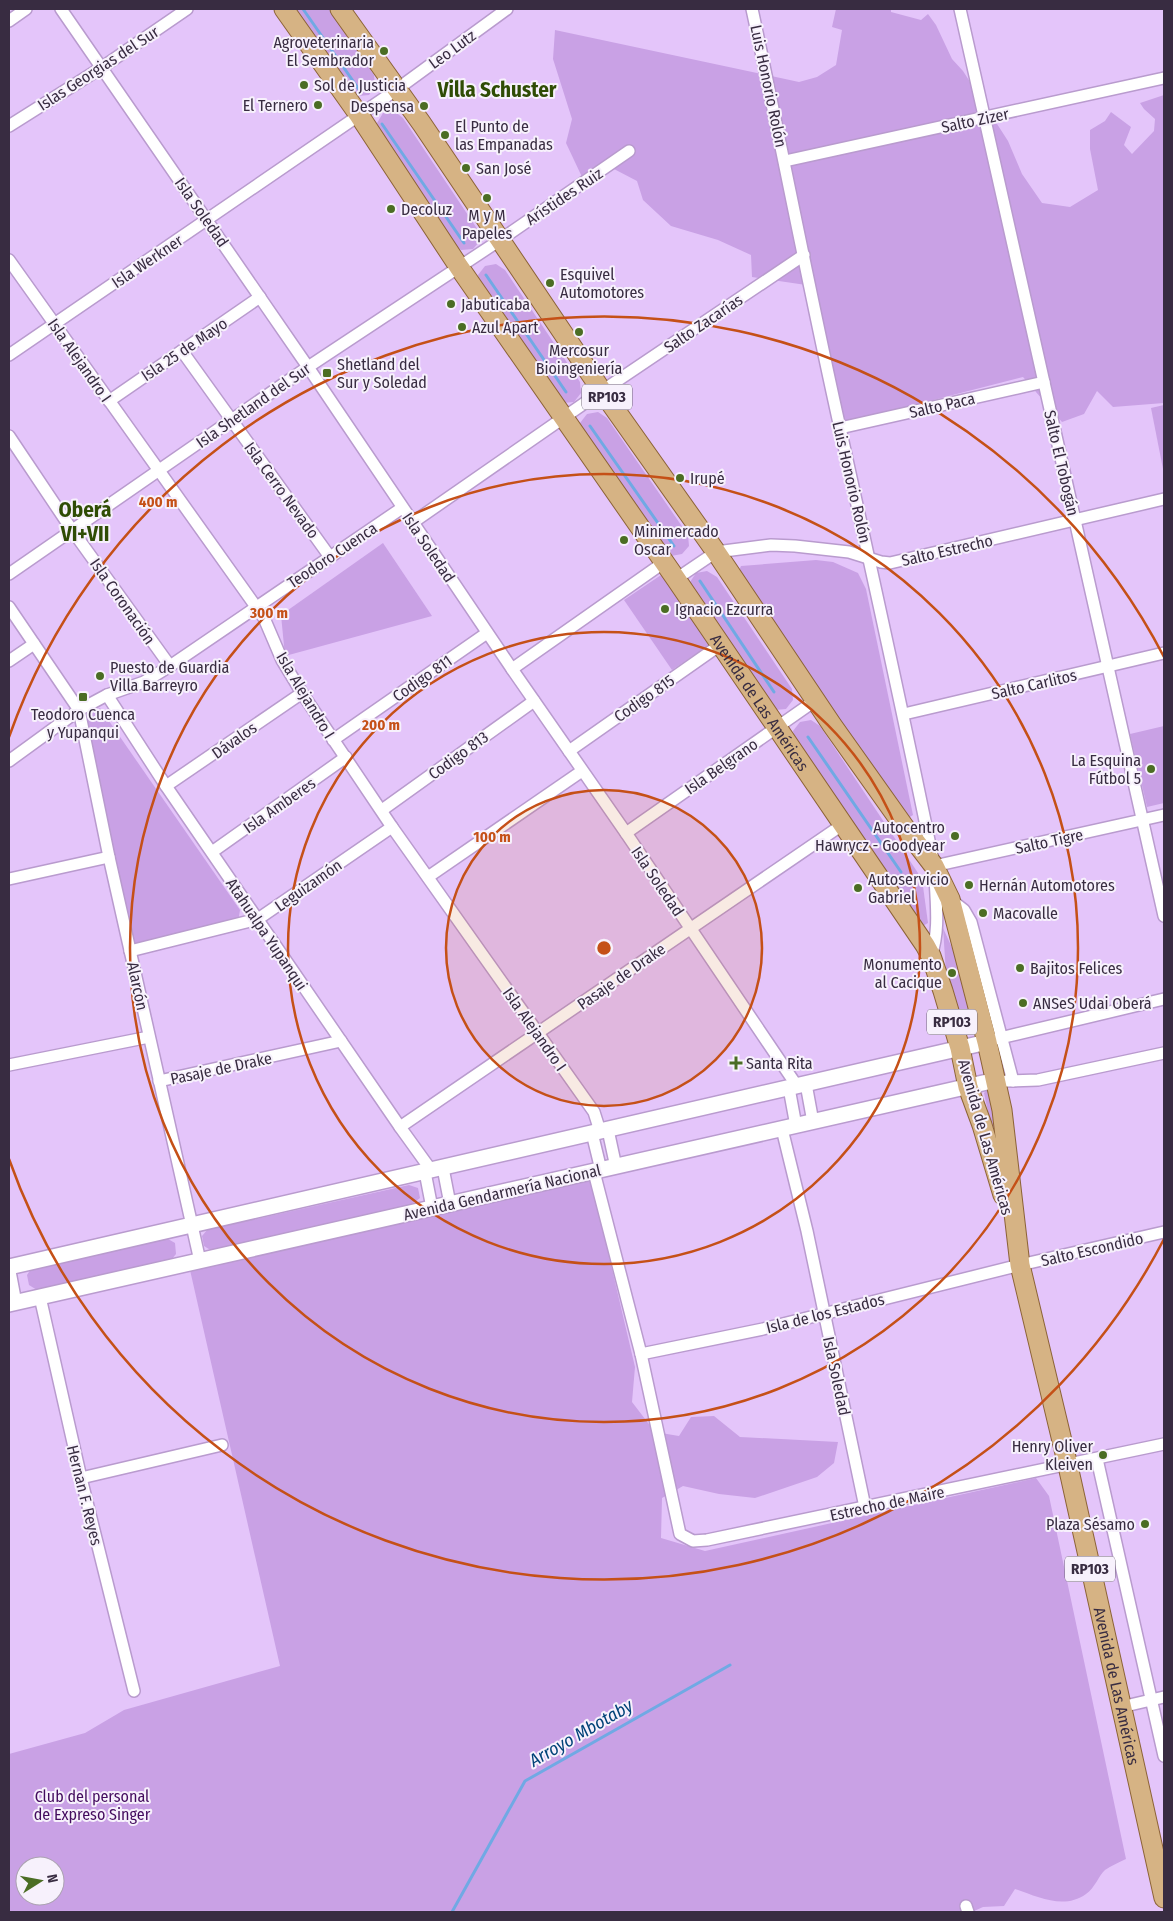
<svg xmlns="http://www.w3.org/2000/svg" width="1173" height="1921" font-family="'Fira Sans Condensed',sans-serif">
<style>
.green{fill:#c9a1e5;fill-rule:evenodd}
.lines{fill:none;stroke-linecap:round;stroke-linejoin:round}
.stream{stroke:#70a9e4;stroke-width:3}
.minor-casing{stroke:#b99bce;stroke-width:14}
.tertiary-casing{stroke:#b99bce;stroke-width:18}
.primary-casing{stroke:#8c6337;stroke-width:21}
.minor{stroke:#fff;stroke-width:11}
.tertiary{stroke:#fff;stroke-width:15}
.primary{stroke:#d6b384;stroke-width:19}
.ring{fill:none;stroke:#c55017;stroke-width:2.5}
.poi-dot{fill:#4b6d24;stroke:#f7f1fc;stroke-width:2}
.labels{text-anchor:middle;stroke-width:4;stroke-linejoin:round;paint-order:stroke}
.shield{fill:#f7f1fc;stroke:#716779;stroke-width:1}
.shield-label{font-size:15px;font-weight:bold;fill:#382c41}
.poi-label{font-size:16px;fill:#382c41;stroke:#f7f1fc;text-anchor:start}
.street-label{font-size:16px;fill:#382c41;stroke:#f7f1fc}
.park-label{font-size:16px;fill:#430b5e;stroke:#f7f1fc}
.water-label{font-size:18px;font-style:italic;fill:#004278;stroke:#f7f1fc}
.district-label{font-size:21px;font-weight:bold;fill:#2f4c05;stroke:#f7f1fc}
.centre{fill:#c55017;stroke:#f7f1fc;stroke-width:2.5}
.ring-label{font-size:15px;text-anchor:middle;font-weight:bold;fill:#c55017;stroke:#f7f1fc;stroke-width:4;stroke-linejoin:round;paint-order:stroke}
</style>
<rect width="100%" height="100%" fill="#e4c5fa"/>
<g class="green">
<path d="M294,9h36l44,66 1,11 -6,9 -11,1 -9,-7z"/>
<path d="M836,9h55v3l30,8 7,-6 8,11 16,34 11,12 45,70 14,33 20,29 28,4 28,-17 -8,-41v-19l15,-9 6,-9 20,15 -7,18 8,9 22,-23 1,-12 -11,-10 -4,-6 24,-8v308l-51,4 -16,-16 -13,23 -22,8 -39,-45 -183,47 -34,-139 -54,-8 -1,-22 -33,-15 -47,-14 -28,-26 -6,-19 -23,-12 -32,8 -16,-34 6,-24 -19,-60 2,-29 244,52 18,-5 19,-12 6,-35 -10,-3z"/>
<path d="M394,111l9,7 75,112 2,11 -7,8 -12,1 -8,-7 -74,-109 -2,-11 6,-10z"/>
<path d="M496,264l9,6 75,112 1,11 -7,9 -11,1 -83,-116 -2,-12 7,-9z"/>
<path d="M1164,405v63l-1,1 -12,-61z"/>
<path d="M598,412l9,6 81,117 1,11 -7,8 -11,2 -89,-122 -2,-11 7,-9z"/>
<path d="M383,543l49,73 -147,40 -4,-41z"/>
<path d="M816,560l17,2 25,11 8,16 47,226 -8,5 -167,-247 3,-7z"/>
<path d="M707,571l10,6 75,112 1,11 -7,9 -11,1 -83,-116 -2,-12 6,-9z"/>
<path d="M664,573l48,70 -40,27 -48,-70z"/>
<path d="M100,708l140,202 -2,12 -103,23 -51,-228z"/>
<path d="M811,720l9,6 102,153 6,44 -7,4 -126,-184 -2,-12 7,-9z"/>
<path d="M1164,726v77l-17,4 -17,-73z"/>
<path d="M943,928l11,24 20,74 -8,7 -20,-60z"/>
<path d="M989,1088l10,47v29l-15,-71z"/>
<path d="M589,1171l46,196 -3,35 23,30 24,4 12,-19 23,-1 26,21 98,5 -4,21 -17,14 -62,21 -36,-4 -36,-8 -21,12 -1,40 44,13 331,-73 13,18 77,363c-7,3 -15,7 -21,11 -6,5 -10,18 -19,24 -22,16 -48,3 -71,-5l-11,17 -21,1 -11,5h-963v-158l76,-21 39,-23 156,-44 -90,-396zM25,1866h30v30h-30z"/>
<path d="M409,1185l9,3 2,10 -8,6 -200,47 -8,-5 -2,-10 5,-6z"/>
<path d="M168,1239l7,4 1,11 -4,5 -135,31 -8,-5 -2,-10 4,-6z"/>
</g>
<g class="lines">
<g class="stream">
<path d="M303,9l57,82"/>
<path d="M382,124l82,119"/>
<path d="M486,275l80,117"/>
<path d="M590,426l84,120"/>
<path d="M700,581l74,111"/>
<path d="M808,737l93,135"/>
<path d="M452,1912l73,-131 205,-116"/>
</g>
<defs>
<g id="minor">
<path d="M61,9l247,358 204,302 114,164 171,253"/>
<path d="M752,9c30,139 57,280 88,419 32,144 64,288 93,432"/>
<path d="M960,9l204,907"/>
<path d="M9,21l17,-12"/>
<path d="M9,126l92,-58 86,-59"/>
<path d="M785,161l379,-83"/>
<path d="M9,260l255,358 18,42 20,33 90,134 202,285 6,19"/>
<path d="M182,351l148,206"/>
<path d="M9,355l387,-265 111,-81"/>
<path d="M109,401l151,-104"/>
<path d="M840,428l204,-46"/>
<path d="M9,436l63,94 98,136"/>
<path d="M412,523l190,-132 202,-136"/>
<path d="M9,574l299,-207 192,-127 129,-89"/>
<path d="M676,579l40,-27 55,-7 24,1 54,6 32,10 9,1 274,-64"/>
<path d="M9,607l70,103 30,147 91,404"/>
<path d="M9,661l25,-17"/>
<path d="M512,669l151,-106"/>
<path d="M107,695l59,91 234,341 31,43"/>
<path d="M904,714l260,-61"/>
<path d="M333,740l154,-107"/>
<path d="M569,751l151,-106"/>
<path d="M9,761l70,-51 28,-15 37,-13 26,-16 232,-158"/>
<path d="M166,786l136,-93"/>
<path d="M382,810l152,-109"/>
<path d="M626,833l190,-133"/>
<path d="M212,852l134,-95"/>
<path d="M934,866l230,-51"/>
<path d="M428,877l154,-106"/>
<path d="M9,879l100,-22"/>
<path d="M950,899l14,11 7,12 42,159"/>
<path d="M130,951l128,-32 134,-92"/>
<path d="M931,956c9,-26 5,-53 4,-80"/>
<path d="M996,1039l168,-40"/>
<path d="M9,1065l140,-28"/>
<path d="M159,1081l182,-40"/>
<path d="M1006,1081l32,-1 126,-27"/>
<path d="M806,1084l7,38"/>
<path d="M789,1088l7,38"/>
<path d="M400,1127l442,-302"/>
<path d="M782,1129l25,102 58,276"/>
<path d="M608,1130l8,37"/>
<path d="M592,1133l9,37"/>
<path d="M443,1168l7,36"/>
<path d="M425,1172l7,36"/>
<path d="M594,1172l47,182 122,-25 257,-64 144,-33"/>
<path d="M9,1266l7,37"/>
<path d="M40,1297l41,181 53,213"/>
<path d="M641,1354l39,180 13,7 14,-1 457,-96"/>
<path d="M1097,1459l67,297"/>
<path d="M81,1478l141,-33"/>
<path d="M1121,1707l43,-10"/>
<path d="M966,1906l2,6"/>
</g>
<g id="tertiary">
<path d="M9,1267l978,-225"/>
<path d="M9,1304l987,-224"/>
</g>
<g id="primary">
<path id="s1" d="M284,9l75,106 100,152 217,312 249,366 6,11 12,35 17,57 8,39 14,38 21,70"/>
<path id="s2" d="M340,9l82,115 180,267 114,161 116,173 76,107 26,34 16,33 37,143 15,68 18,155 48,201 96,432"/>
</g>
</defs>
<use href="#minor" class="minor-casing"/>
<use href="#tertiary" class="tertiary-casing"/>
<use href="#primary" class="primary-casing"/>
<use href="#minor" class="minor"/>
<use href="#tertiary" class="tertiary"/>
<use href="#primary" class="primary"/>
</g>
<circle cx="604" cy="948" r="158" fill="#c55017" fill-opacity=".12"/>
<g class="ring">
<circle cx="604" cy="948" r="158"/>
<circle cx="604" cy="948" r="316"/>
<circle cx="604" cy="948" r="474"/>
<path d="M1164 1239A631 631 0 0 1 9 1159M9 737A631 631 0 0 1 1164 657"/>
</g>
<g class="poi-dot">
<circle cx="384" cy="51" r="5"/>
<circle cx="304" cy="85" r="5"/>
<circle cx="318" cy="105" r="5"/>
<circle cx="424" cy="106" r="5"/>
<circle cx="445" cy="135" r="5"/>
<circle cx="466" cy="168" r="5"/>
<circle cx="487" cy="198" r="5"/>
<circle cx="391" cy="209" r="5"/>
<circle cx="550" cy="283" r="5"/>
<circle cx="451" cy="304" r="5"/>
<circle cx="462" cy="327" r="5"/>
<circle cx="579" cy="332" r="5"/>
<rect x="322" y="368" width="10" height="10" rx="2.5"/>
<circle cx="680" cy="478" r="5"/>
<circle cx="624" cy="540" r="5"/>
<circle cx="665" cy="609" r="5"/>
<circle cx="100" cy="676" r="5"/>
<rect x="78" y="692" width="10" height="10" rx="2.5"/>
<circle cx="1151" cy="769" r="5"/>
<circle cx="955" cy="836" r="5"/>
<circle cx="969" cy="885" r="5"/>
<circle cx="858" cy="888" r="5"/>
<circle cx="983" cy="913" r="5"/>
<circle cx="1020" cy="968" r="5"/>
<circle cx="952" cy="973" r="5"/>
<circle cx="1023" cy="1003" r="5"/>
<path d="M733.5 1055.5h5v5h5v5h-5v5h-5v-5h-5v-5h5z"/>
<circle cx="1103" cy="1455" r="5"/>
<circle cx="1145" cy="1524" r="5"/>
</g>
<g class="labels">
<g class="shield">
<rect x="582" y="384.5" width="50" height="25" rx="4"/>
<rect x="927" y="1009.5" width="50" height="25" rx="4"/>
<rect x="1065" y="1556.5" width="50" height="25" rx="4"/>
</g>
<g class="shield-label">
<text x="607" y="402">RP103</text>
<text x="952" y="1027">RP103</text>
<text x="1090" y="1574">RP103</text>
</g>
<g class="poi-label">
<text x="374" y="48" text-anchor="end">Agroveterinaria<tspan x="374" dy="18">El Sembrador</tspan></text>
<text x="314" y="91">Sol de Justicia</text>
<text x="308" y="111" text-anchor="end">El Ternero</text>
<text x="414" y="112" text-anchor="end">Despensa</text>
<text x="455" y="132">El Punto de<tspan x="455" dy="18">las Empanadas</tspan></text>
<text x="476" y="174">San José</text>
<text x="401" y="215">Decoluz</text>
<text x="487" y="221" text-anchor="middle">M y M<tspan x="487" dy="18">Papeles</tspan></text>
<text x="560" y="280">Esquivel<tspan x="560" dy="18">Automotores</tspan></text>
<text x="461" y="310">Jabuticaba</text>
<text x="472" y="333">Azul Apart</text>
<text x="579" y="356" text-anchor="middle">Mercosur<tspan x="579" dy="18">Bioingeniería</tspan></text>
<text x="337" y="370">Shetland del<tspan x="337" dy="18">Sur y Soledad</tspan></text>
<text x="690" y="484">Irupé</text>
<text x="634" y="537">Minimercado<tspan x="634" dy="18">Oscar</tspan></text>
<text x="675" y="615">Ignacio Ezcurra</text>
<text x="110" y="673">Puesto de Guardia<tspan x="110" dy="18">Villa Barreyro</tspan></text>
<text x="83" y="720" text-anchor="middle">Teodoro Cuenca<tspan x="83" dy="18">y Yupanqui</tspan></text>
<text x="1141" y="766" text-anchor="end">La Esquina<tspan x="1141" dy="18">Fútbol 5</tspan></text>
<text x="945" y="833" text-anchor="end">Autocentro<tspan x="945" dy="18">Hawrycz - Goodyear</tspan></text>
<text x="868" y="885">Autoservicio<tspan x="868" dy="18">Gabriel</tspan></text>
<text x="979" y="891">Hernán Automotores</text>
<text x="993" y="919">Macovalle</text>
<text x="942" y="970" text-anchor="end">Monumento<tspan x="942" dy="18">al Cacique</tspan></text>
<text x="1030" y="974">Bajitos Felices</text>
<text x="1033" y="1009">ANSeS Udai Oberá</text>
<text x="746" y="1069">Santa Rita</text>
<text x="1093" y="1452" text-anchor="end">Henry Oliver<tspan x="1093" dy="18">Kleiven</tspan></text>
<text x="1135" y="1530" text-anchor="end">Plaza Sésamo</text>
</g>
<g class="street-label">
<text transform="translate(452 49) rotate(-36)" y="6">Leo Lutz</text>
<text transform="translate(98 68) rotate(-33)" y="6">Islas Georgias del Sur</text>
<text transform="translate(769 86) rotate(78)" y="6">Luis Honorio Rolón</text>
<text transform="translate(975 120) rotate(-12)" y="6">Salto Zizer</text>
<text transform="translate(564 196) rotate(-34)" y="6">Arístides Ruiz</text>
<text transform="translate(202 212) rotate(55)" y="6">Isla Soledad</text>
<text transform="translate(147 261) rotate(-34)" y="6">Isla Werkner</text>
<text transform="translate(703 323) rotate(-34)" y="6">Salto Zacarías</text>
<text transform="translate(184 349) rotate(-34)" y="6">Isla 25 de Mayo</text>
<text transform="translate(80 360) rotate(55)" y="6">Isla Alejandro I</text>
<text transform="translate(253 405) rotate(-35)" y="6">Isla Shetland del Sur</text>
<text transform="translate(942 405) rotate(-13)" y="6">Salto Paca</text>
<text transform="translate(1062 463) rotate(77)" y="6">Salto El Tobogán</text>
<text transform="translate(852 482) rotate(77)" y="6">Luis Honorio Rolón</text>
<text transform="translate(282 490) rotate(54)" y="6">Isla Cerro Nevado</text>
<text transform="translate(429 547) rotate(56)" y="6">Isla Soledad</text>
<text transform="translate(947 550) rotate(-13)" y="6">Salto Estrecho</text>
<text transform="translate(332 555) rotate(-34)" y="6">Teodoro Cuenca</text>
<text transform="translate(123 601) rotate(55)" y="6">Isla Coronación</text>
<text transform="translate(422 678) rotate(-35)" y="6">Codigo 811</text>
<text transform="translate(1034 684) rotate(-13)" y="6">Salto Carlitos</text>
<text transform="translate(306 695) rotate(59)" y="6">Isla Alejandro I</text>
<text transform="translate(644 698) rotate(-35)" y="6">Codigo 815</text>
<text dy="6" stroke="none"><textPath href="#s1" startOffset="841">Avenida de Las Américas</textPath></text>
<text transform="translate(234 740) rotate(-35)" y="6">Dávalos</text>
<text transform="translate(458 755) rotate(-36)" y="6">Codigo 813</text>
<text transform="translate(721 766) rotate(-35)" y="6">Isla Belgrano</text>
<text transform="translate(279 805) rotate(-35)" y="6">Isla Amberes</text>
<text transform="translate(1049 841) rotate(-12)" y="6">Salto Tigre</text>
<text transform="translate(658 881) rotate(56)" y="6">Isla Soledad</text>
<text transform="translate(308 885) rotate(-35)" y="6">Leguizamón</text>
<text transform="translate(267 934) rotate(56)" y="6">Atahualpa Yupanqui</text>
<text transform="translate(621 976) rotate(-35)" y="6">Pasaje de Drake</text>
<text transform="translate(138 986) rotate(78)" y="6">Alarcón</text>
<text transform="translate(535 1029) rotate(55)" y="6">Isla Alejandro I</text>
<text transform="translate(221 1068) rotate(-12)" y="6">Pasaje de Drake</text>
<text transform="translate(986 1137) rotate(74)" y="6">Avenida de Las Américas</text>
<text transform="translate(502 1192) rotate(-13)" y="6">Avenida Gendarmería Nacional</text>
<text transform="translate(1092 1249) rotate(-13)" y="6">Salto Escondido</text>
<text transform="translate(825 1313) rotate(-14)" y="6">Isla de los Estados</text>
<text transform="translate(837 1376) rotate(78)" y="6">Isla Soledad</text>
<text transform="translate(85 1495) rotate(76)" y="6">Hernan F. Reyes</text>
<text transform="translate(887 1503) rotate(-12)" y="6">Estrecho de Maire</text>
<text dy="6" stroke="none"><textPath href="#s2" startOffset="1885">Avenida de Las Américas</textPath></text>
</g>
<g class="park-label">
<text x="92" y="1802">Club del personal<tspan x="92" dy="18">de Expreso Singer</tspan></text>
</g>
<g class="water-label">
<text transform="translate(581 1733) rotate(-30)" y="6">Arroyo Mbotaby</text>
</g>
<g class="district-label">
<text x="497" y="97">Villa Schuster</text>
<text x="85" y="517">Oberá<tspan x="85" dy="24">VI+VII</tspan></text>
</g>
</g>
<circle cx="604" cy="948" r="8" class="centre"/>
<g class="ring-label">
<text x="158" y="507">400 m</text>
<text x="269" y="618">300 m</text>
<text x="381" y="730">200 m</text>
<text x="492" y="842">100 m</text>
</g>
<rect width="1173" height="1921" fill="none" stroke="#382c41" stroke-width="20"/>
<g transform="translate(40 1881) rotate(79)"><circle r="24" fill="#f7f1fc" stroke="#aba2b1"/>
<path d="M0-4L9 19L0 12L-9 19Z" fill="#4b6d24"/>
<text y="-8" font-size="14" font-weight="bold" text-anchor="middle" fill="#382c41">N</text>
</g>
</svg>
